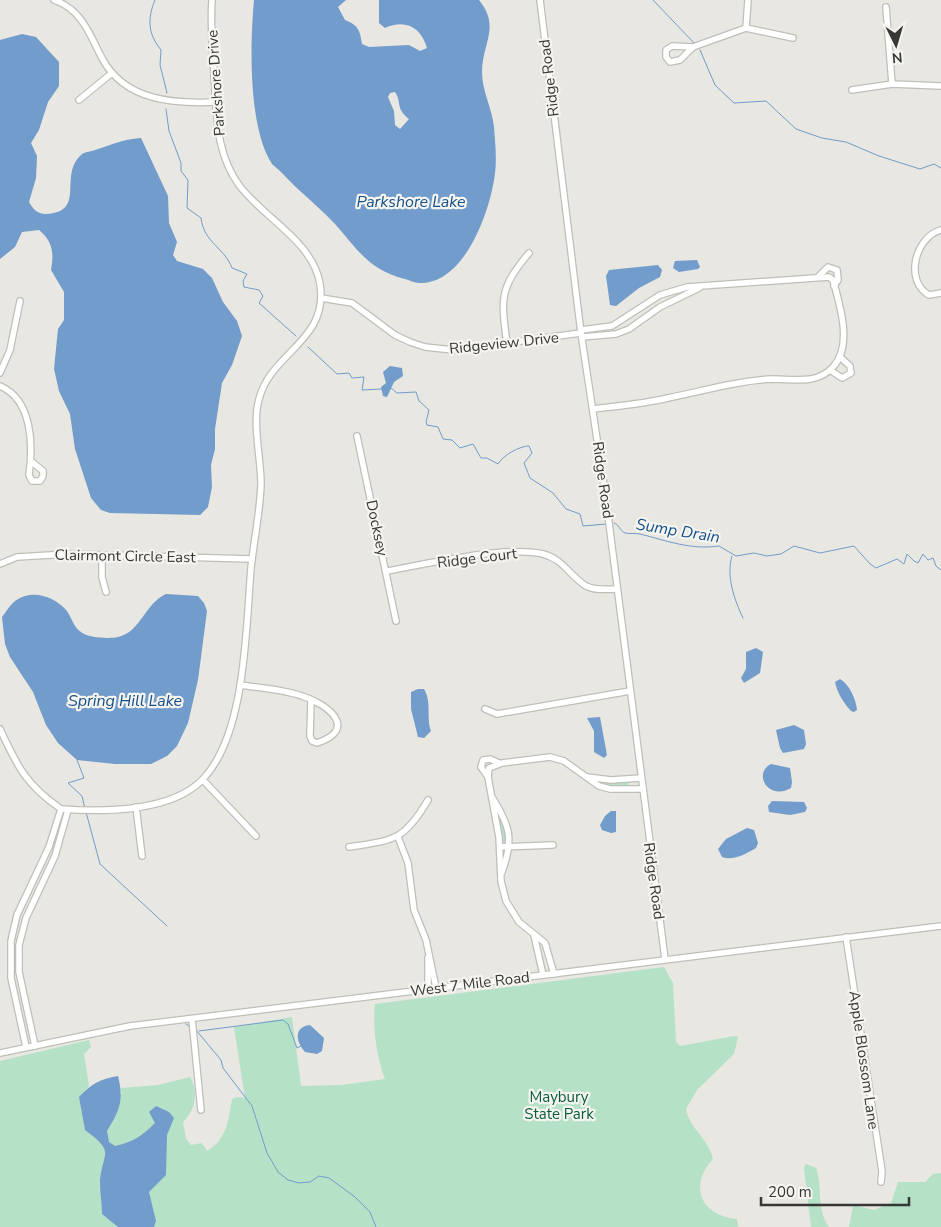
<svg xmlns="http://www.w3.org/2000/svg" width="941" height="1227" font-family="'Nunito Sans',sans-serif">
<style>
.green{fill:#b5e1c7}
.water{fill:#729ccb;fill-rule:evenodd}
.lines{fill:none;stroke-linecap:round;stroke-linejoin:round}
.stream{stroke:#729ccb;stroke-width:1}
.minor-casing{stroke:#bfbeb9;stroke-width:8}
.minor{stroke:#fff;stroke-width:5.5}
.labels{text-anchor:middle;stroke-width:4.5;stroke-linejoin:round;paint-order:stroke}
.street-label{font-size:15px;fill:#373735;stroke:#f5f4ef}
.park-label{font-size:15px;fill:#095c3b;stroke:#f5f4ef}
.water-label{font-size:16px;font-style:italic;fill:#15508b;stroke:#f5f4ef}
</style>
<rect width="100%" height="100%" fill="#e8e7e1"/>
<g class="green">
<path d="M595,781h32l2,4 -12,3 -19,-4z"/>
<path d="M496,808l10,19v16l-5,-2z"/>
<path d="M664,967l9,16 3,59 4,4 54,-10 4,1 -4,17 -37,36 -11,19c3,19 23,30 27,50 -25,27 -12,57 24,60l1,8h-738v-166l89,-21 2,7 -7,7 5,32 -9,10 42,-2 -1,-6 37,-3 32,-8c9,14 5,34 -7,45l3,17 5,6 11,-2 5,8c20,-12 21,-30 25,-52l5,-2 8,1 -11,-71 58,-10 9,69 41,-1 43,-6c-8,-21 -13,-52 -10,-75z"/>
<path d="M806,1164l10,4c7,19 0,42 13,59h-18l-7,-59z"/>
<path d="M941,1173v54h-92l4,-22 21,5 17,-7 7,-21h27l8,-8z"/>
</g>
<g class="water">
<path d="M254,0h92l-8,7 7,13c13,5 15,10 17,24l7,3 40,-2 11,6 7,-3c-6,-21 -22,-29 -42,-20l-6,-5v-23h100c22,27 3,43 3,72 0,19 10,36 12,55 1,15 3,31 1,46 -4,36 -30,112 -76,110 -4,0 -10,-3 -14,-4 -36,-9 -47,-29 -70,-55 -11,-12 -24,-23 -36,-34 -9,-8 -17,-18 -27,-26 -24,-37 -22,-120 -18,-164zM395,92c7,10 0,16 14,27l-9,10 -5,-4 -1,-14 -6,-14 2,-4z"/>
<path d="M22,34l14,3 23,25v24l-11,16 -9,28 -8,13 6,13 -1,22 -7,24c4,7 8,12 17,12 41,-2 12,-38 35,-59 3,-3 7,-3 11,-4 17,-5 30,-12 49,-13l27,58 1,27 8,19 -4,13 4,6 26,8 9,9 11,24 14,19 5,15 -10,29 -10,18 -7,46v20l-4,16 1,22 -4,20 -8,8 -90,-2 -9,-3 -10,-12 -16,-49 -5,-35 -11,-23 -5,-22 4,-40 6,-9v-28l-13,-22c3,-16 2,-29 -12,-40l-17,2 -7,15 -15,12v-219z"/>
<path d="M697,260l3,7 -2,2 -19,3 -6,-4 2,-7z"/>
<path d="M658,265l4,5 -2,7 -21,11 -23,18 -6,-1 -4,-29 3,-6z"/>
<path d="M390,366l12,2 1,8 -9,6 -7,15 -4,-1 -2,-9 5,-4 -3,-11z"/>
<path d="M166,594l32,2 6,7 3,8 -9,69 -10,43 -11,23 -10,10 -16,8h-36l-38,-4 -19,-17 -12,-18 -13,-33 -23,-35 -5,-13 -3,-27c4,-5 8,-12 12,-15 16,-14 40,-6 52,8 6,7 7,17 15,22 7,6 28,7 37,5 23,-5 27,-34 48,-43z"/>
<path d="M756,648l7,4 -3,21 -16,10 -3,-5 5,-9v-17z"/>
<path d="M840,679c9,5 16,20 17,31l-3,2 -3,-1c-7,-8 -14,-18 -16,-29z"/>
<path d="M418,689h6c8,13 2,29 7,42l-7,7 -6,-1 -7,-28v-17z"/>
<path d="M600,717l7,38 -3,3 -10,-6v-21l-7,-13z"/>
<path d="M794,725l10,5 2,14 -2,5 -21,4 -3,-5 -4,-18z"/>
<path d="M771,764l19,4 2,14 -1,6c-22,13 -39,-14 -20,-24z"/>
<path d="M772,801l32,1 3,6 -2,4 -15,3 -21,-3 -1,-6z"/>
<path d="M611,811h5v21l-5,1 -9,-3 -2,-5 5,-9z"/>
<path d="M747,828l7,2 4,13 -2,5c-10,6 -23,13 -34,9l-4,-8 8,-10z"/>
<path d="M310,1025l14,13 -2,13 -5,3 -12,-2c-9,-10 -12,-25 5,-27z"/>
<path d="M118,1076c6,24 2,34 -11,55l2,11 6,4c18,-4 27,-10 40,-23l-6,-11 7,-6 13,6 5,6 -7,17 -1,40 -17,17 7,29 -2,6h-36l-16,-13c0,-10 -2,-21 -2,-31 2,-32 17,-29 -15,-53l-6,-33c12,-13 21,-18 39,-21z"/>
</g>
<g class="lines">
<g class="stream">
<path d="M155,0c-8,19 -7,34 6,50l-1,15 7,28"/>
<path d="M653,0l42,44"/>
<path d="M700,50l15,35 19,18 32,-2 30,28 26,9 24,4 33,14 41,13 14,-5 7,4"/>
<path d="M166,109l3,22 12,32v8l7,9 -1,28 14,10c3,25 23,29 31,50l15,6 -4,7 1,6 15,3 4,6 -4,7 37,33"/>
<path d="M308,347l29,27 12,-1 3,5 12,-1 -2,13 20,-1"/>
<path d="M391,388l6,5 19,-1 3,9 10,9 -3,12 1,3 11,2 5,12 9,1 8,8 13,-4 8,14h6l11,6c5,-9 22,-18 31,-18l3,7 -8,10 6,15 23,15 13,16 14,5 3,12 23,-2"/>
<path d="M614,523c5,1 6,8 11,10 4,1 10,0 15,1 28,7 50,16 79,12l17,10 18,-3 13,3 14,-2 13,-8 26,7 34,-7 16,18 6,4 21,-9 7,5 3,-10 7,7 4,2 5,-9 5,6 5,-2 3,8 5,4"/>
<path d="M732,556c-6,20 2,43 11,62"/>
<path d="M77,760l7,18 -16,5 14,13 3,13"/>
<path d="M86,812l14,52 67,62"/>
<path d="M186,1024l4,3"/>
<path d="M196,1030l25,30 2,8 29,38 15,47 11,19 10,8 11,3 11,-1 9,-6 10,2 26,19 15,15 6,15"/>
<path d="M199,1031l84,-11 5,4 9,24 4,-2"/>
</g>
<defs>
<g id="minor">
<path d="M54,0c29,10 36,36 49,60 23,41 71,44 113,42"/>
<path d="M540,0l41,333 24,159 60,467"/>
<path d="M886,7l6,77"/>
<path d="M746,28l47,10"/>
<path d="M693,47l-21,-1 -6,4v7l4,5 10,-2 13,-13 53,-19 2,-28"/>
<path d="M852,90l40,-6 49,2"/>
<path d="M79,100l33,-27"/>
<path d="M941,230c-26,7 -37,51 -12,65l12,-2"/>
<path d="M819,276l9,-9 9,3 1,10 -4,6"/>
<path d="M321,298l31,5 43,32 15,7 15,5 28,3 128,-17"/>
<path d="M581,330l31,-4 48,-31 27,-8 142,-10 4,3c7,26 20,65 0,87 -16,18 -40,12 -61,12 -36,2 -69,12 -104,19 -25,6 -50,8 -75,11"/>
<path d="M582,337l34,-3 13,-5 31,-22 39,-19"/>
<path d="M507,344c-6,-46 -8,-55 22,-91"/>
<path d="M830,370l12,8 9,-5 -1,-7 -10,-9"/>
<path d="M0,373l10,-23 10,-49"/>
<path d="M0,386c33,14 33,60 29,89l3,6h8l3,-5v-5l-11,-9"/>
<path d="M357,436l39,185"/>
<path d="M102,555v22l4,15"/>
<path d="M0,564l17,-7 51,-3 184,5"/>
<path d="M387,571c39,-7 119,-26 156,-17 20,5 27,22 43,32 9,5 22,3 31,3"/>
<path d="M240,685c21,3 42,4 62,11 26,8 57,33 15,47l-5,-2 -2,-5 1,-36"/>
<path d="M485,709l12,5 133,-23"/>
<path d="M0,729c17,37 26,56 61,80"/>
<path d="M488,777l-7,-10 2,-7 7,-1 9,4"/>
<path d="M587,777l24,3 30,-2"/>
<path d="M203,780l53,56"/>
<path d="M492,797c18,29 22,42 10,75"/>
<path d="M136,807l6,49"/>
<path d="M61,809c42,3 111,3 142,-30 43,-45 43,-152 48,-211 3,-28 9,-56 10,-84 0,-26 -9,-61 -2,-85 12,-47 70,-58 61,-115 -7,-43 -57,-66 -81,-99 -24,-33 -22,-71 -25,-110 -1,-25 -4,-50 -2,-75"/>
<path d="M398,837l10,26 6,47 12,30 10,48"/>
<path d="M349,847c45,-7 55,-6 79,-47"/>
<path d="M500,847l53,-2"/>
<path d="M534,935l9,40"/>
<path d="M846,937l36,234 -1,11"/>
<path d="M554,974l-9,-31 -26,-21 -13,-21 -5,-20 -2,-44 -11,-60 1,-9 13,-5 48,-6 14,4 35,25 11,3h32"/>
<path d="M428,989v-31"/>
<path d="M192,1019l9,91"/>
<path d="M35,1046l-16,-74v-27l7,-27 29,-62 13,-46"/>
<path d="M26,1047l-15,-69v-37l6,-26 32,-68 12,-38"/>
<path d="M0,1053l130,-27 811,-100"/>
</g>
</defs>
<use href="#minor" class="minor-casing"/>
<use href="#minor" class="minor"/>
</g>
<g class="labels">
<g class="street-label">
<text transform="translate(549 78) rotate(-97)" y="5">Ridge Road</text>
<text transform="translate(216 83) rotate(-94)" y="5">Parkshore Drive</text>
<text transform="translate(504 343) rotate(-6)" y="5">Ridgeview Drive</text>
<text transform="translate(603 480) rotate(82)" y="5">Ridge Road</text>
<text transform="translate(377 528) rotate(78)" y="5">Docksey</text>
<text transform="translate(125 556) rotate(1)" y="5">Clairmont Circle East</text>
<text transform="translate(477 558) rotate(-7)" y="5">Ridge Court</text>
<text transform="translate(654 881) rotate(82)" y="5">Ridge Road</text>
<text transform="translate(470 984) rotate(-7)" y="5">West 7 Mile Road</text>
<text transform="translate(864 1060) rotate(82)" y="5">Apple Blossom Lane</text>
</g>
<g class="park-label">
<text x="559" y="1102">Maybury<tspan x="559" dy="17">State Park</tspan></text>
</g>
<g class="water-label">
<text x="411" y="207">Parkshore Lake</text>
<text transform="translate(678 530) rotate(9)" y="6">Sump Drain</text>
<text x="125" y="706">Spring Hill Lake</text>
</g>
</g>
<g transform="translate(896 45) rotate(175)" stroke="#f5f4ef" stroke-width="4" paint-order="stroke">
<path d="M0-4L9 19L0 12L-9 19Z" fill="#373735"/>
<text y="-8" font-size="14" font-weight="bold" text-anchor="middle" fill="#373735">N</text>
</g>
<path d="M761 1197v8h148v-8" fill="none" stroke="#373735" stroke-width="2.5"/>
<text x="768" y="1197" font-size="15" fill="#373735" stroke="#f5f4ef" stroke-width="4" paint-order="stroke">200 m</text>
</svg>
